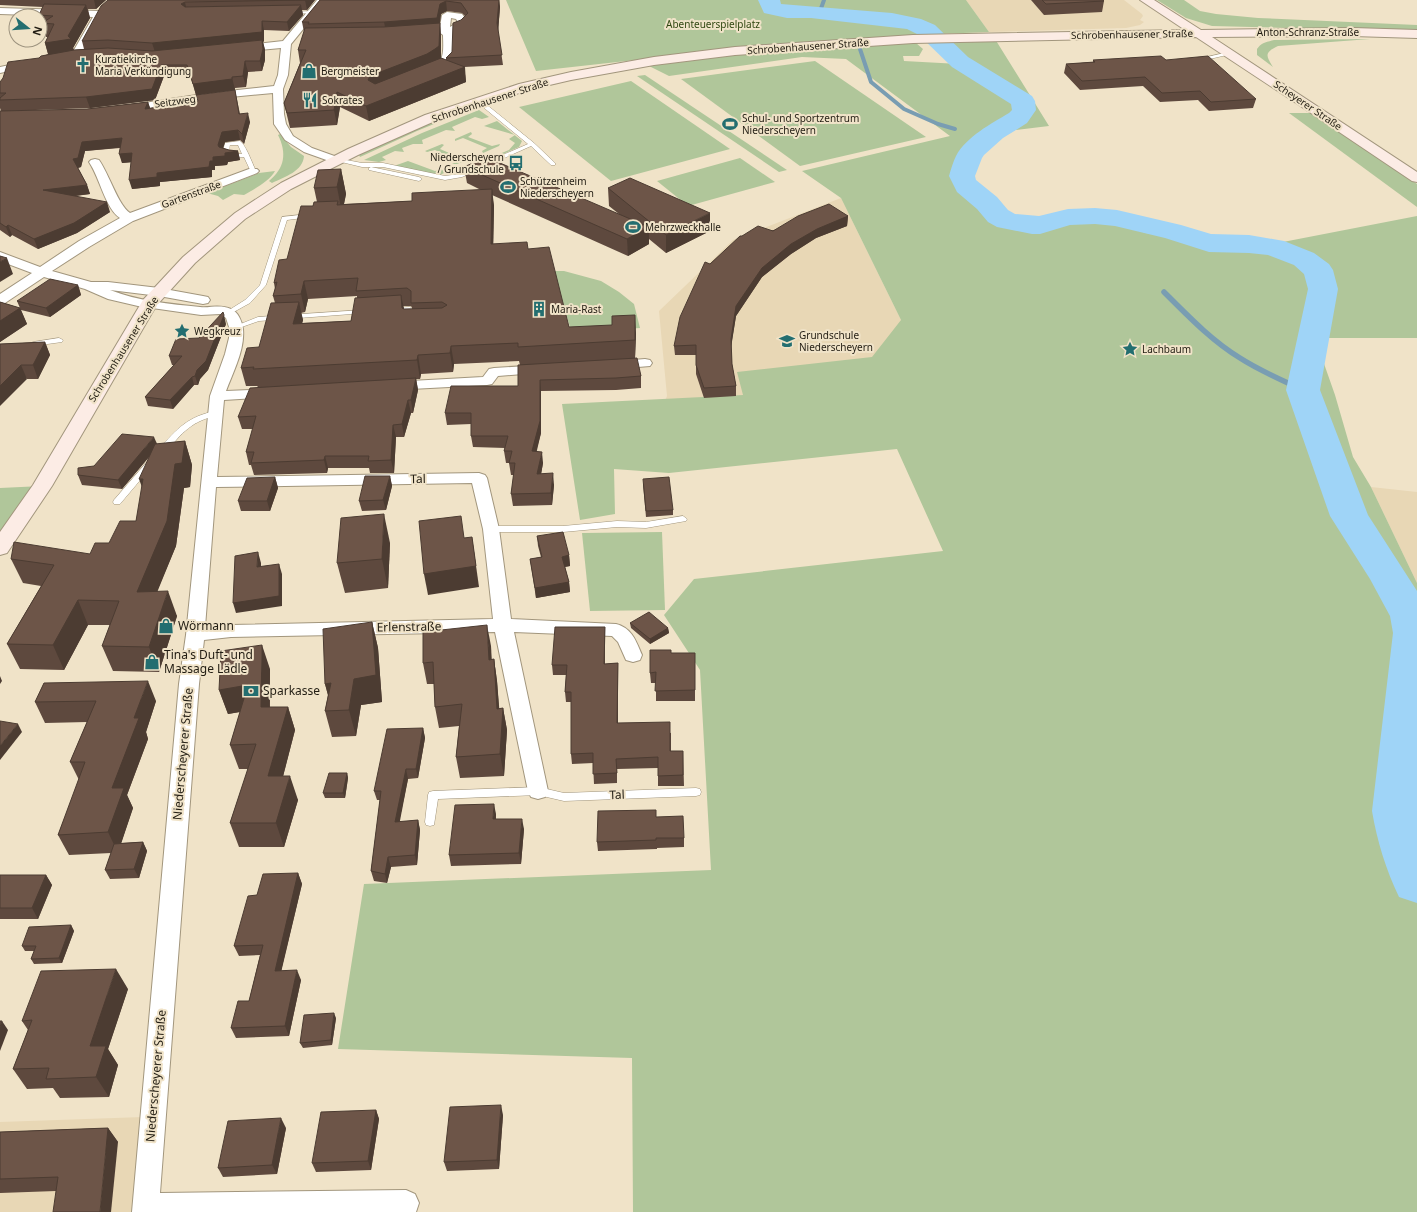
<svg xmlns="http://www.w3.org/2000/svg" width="1417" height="1212" font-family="'Noto Sans',sans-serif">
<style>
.built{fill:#e8d7b5}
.green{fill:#b0c69a}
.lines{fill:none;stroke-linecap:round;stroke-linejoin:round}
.stream-far1{stroke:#799db2;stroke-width:4}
.stream{stroke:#799db2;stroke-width:5.5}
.river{fill:#9fd4f7;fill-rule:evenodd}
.lane-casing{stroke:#a2967d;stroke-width:1}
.street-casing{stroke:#a2967d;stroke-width:2}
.secondary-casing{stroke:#a2967d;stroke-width:2}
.lane{fill:#fff;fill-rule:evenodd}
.street{fill:#fff;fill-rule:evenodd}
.secondary{fill:#fcece5;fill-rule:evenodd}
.wall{fill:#5e493e;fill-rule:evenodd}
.shaded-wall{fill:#4c3c32}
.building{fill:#6d5548;stroke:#4c3c32}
.labels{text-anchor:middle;stroke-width:4;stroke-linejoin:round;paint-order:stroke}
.far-park-label{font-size:10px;fill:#314812;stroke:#f0e3c8}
.far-street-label{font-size:10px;fill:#211c12;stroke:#f0e3c8}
.far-poi-label{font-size:10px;fill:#211c12;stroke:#f0e3c8;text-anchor:start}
.street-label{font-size:12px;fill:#211c12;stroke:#f0e3c8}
.poi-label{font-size:12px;fill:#211c12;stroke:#f0e3c8;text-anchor:start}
</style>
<rect width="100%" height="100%" fill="#f0e3c8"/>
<g class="built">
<path d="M966,0h158l18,14 1,2 -3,4 4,2 -4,3 -14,3 -137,4z"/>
<path d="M841,198l60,122 -40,128 -223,19 29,-71 -8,-85 74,-71z"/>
<path d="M1371,487l46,5v91z"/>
<path d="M143,1117l-8,95h-135v-90z"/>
</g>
<g class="green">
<path d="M506,0h460l23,32 -78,3 -132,9 -243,27z"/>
<path d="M1157,0h27l16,11 16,3 42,4 159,7v6l-205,-5 -26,-8z"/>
<path d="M995,39l54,87 -34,4 -16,9 -1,-1c8,-6 28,-15 29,-27 2,-17 -36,-31 -48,-40 -12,-9 -22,-19 -33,-29z"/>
<path d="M1370,39l-92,7c-13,6 -13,9 -5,21l-16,-12v-6c4,-6 9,-7 17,-9z"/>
<path d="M916,43l7,6 -4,7h-16l1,5 55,3 59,36c4,6 4,9 1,16 -21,13 -66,32 -66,61l18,-1 -3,10 9,9 11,18 13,8 8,8 18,1 46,-6 36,-1 9,1 28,9 27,3 27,11 36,4 181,-35v122h-102l20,57 18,62 18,30 46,96v629h-784l-1,-154 -294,-9 26,-165 347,-14 -11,-200 -36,-55 30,-36 249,-28 -46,-102 -228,24 -55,-4 1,45 -35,6 -18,-116 181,-9 -6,-23 135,-15 29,-37 -60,-122 -39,-27 148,-35 -104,-77 -44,-2 -133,19 -20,-10 88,-11z"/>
<path d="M815,61l111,76 -126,29 -119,-87z"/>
<path d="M645,75l142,95 -8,2 -142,-96z"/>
<path d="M631,81l99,68 -119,32 -92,-74z"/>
<path d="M473,108l-56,23 -57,26 -1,-2 3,-2 75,-33z"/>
<path d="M479,110l10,7 -7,2 -7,-2 -23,10 3,4 -9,-1 -24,10 1,4h-10l-11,4 2,4 -9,-1 -13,6 4,3 -7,2 -15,-2 58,-27z"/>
<path d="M1289,113h22l73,47 33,24v23z"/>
<path d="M497,121l25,20 -3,6 -59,26 -2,-2 51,-21 6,-7 -6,-4 6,-4 -31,-9z"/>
<path d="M471,132l1,2 -4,3 24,9 8,-2 -1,2 -16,7 -1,-2 5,-3 -24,-10 -8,3v-2z"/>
<path d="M280,134l11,13 13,9c-1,15 -19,21 -32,27l-3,-2c16,-13 18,-28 9,-46z"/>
<path d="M442,144l2,1 -4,4 23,10 8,-3 2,2 -16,6h-5l6,-3 -23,-11 -8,2 -2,-1z"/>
<path d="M740,158l35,24 -87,24 -31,-25z"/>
<path d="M408,161l27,10 6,-2 5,3 -6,3 -46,-9z"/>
<path d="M275,171c-5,10 -21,18 -31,24l-10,-1 -11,6 -5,-4 -11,-3 52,-20z"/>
<path d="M552,271h12l37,10 18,11 15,12 6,24 -68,5z"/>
<path d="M42,486l-42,62v-60z"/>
<path d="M662,532l3,78 -75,1 -8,-78z"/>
</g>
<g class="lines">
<g class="stream-far1">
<path d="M819,14l5,-14"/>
<path d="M860,49l11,33 33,27 34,15 17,5"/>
</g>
<path class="stream" d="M1164,292c24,24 48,49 76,66 20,13 42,22 63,32"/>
<path class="river" d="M758,0h22l1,4 111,9 29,6 14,6 33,32 64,39 3,5 1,9 -9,13 -24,15 -19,17 -2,3 -7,18 1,4 21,17 11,13 7,4 24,2 29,-7 27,-1 22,2 64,15 30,9 38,1 35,6 30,12 15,11 4,6 5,19 -18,101 48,125 49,76v312l-18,-6c-13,-27 -22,-56 -27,-86l21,-178 -3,-17 -20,-37 -40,-63 -44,-126 22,-101 -4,-15 -10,-9 -26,-10 -19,-2 -40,-1 -44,-14 -50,-12 -20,-2 -25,1 -30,9h-8l-35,-7 -9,-5 -11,-13 -20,-17 -8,-16c2,-7 4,-14 7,-20 11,-20 35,-32 53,-43l3,-3 -1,-6 -59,-37 -33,-32 -12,-6 -96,-11h-24l-23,-5z"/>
<defs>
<g id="lane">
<path d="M313,11l2,1v1l-25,1 -2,-1 2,-1z"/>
<path d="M1229,52l2,1v1l-34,8 -3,-2z"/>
<path d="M477,100l10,5 47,38 21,20v2h-4l-20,-19 -69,31 -17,3 -62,-13h-21l-29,-7 3,-2 26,5h21l62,13 14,-2 69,-30 -45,-37 -8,-4v-2z"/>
<path d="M240,141c6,4 12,22 16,30l-1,1h-4l-7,-15 -12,1 -10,-3 3,-12zM230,145h8l4,9h-14z"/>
<path d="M371,167l48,10 3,2 -3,2 -50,-11v-2z"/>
<path d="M309,214l2,1v2l-24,3 -21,65 -16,18 -20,11h-4v-2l19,-12 15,-15 22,-68z"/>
<path d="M410,307l3,2 -1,11 -3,2 -3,-2v-9l-14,1 -3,-2 3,-2z"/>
<path d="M363,310l2,1v2l-106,8 -23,8 -3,-2 25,-10z"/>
<path d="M59,338l4,2 -1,2 -29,4 -4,-2 4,-2z"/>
<path d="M216,411l4,2 -1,2c-28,6 -36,17 -54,38h-6l-1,-2 1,-2c18,-20 29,-33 57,-38z"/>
<path d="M146,463h6l1,2 -33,39h-6l-1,-2 1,-2z"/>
<path d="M683,516l4,3 -1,2 -40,7 -29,-1 -54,5h-72l-4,-3 4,-3h72l54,-5 29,1z"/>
<path d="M538,787l26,6 132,-5 4,1 1,3 -1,3 -4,1 -132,5 -26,-6 -100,4 -4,26 -4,1 -4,-1 -1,-3 3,-27 1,-3 4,-1z"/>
</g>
<g id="street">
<path d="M317,0h10l-36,44 -3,31 -5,14 1,25 2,10 7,12 19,12 28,10 2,2 -2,2h-8l-28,-10 -19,-12 -11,-16 -1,-31 -63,6 -86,13 -5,-3 5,-3 86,-13 64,-7 4,-11 3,-27 -42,4 -5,-3 5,-3 44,-5z"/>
<path d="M0,8l99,3 5,3 -20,36 -5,3 -5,-3 19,-33 -93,-3z"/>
<path d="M447,12l15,2 6,8 -7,7 -8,3c0,16 2,33 -14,41 -5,2 -8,3 -13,2l-1,-2c3,-4 9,-5 13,-9 7,-7 5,-21 5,-29l-4,-3 3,-17zM451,18l5,1 2,3 -8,5z"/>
<path d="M29,61l5,3 -1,2 -33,7v-6z"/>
<path d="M95,159l4,1c10,14 19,45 31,53l119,-44h8l2,2 -2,2 -124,48 -44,26 -37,24 39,11h17l51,6 44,8 5,1 2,3 -2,3 -5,1 -44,-8 -49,-6c28,11 60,14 90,17 11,1 20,-3 31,2 7,3 11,12 12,20 2,21 -10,43 -17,62l45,-2 5,1 2,3 -2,3 -5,1 -47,3 -7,77 262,-4 6,2 2,3 12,51 12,90 105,5c16,4 20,17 26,31l-2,5 -7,2 -7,-2 -8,-18 -6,-6 -98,-4 34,159 -3,6 -7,2 -7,-2 -3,-6 -33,-159 -264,5 -27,3 -5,44 -39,509 246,-3 9,4 4,9 -3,9h-284l47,-528 7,-49 24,-239 15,-42 4,-16v-11l-3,-9 -6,-4 -19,1 -63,-9 -30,-7 -23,-10 -41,-12 -39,26 -5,1v-10l32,-21 -32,-12v-9l40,15 39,-26 41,-23c-15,-10 -20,-40 -31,-56l2,-2zM472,483l11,46 10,90 -262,6 -26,2 11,-140z"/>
<path d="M645,359l5,1 2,3 -2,3 -36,3 -5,-1 -2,-3 2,-3z"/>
<path d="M542,365l5,1 2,3 -2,3 -49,4 -6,8 -5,1 -95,5 -5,-1 -2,-3 2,-3 5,-1 91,-5 6,-8 5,-1z"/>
</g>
<path id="secondary" d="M1140,0h14l47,30 152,-2 64,2v8l-64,-2 -141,1 205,135v10l-5,-1 -119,-80 -97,-64 -283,6 -178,12 -81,10 -83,15 -43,10 -93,31 -77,34 -67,34 -46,30 -50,44 -39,43 -104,180 -45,67 -7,2v-23l33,-47 110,-185 40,-43 52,-44 46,-30 67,-34 77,-34 94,-31 52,-12 83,-15 81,-10 178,-12 272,-5z"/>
</defs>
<use href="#lane" class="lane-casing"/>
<use href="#street" class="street-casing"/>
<use href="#secondary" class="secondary-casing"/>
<use href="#lane" class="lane"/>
<use href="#street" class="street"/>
<use href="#secondary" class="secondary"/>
</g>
<g class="wall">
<path d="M0,0h106l-10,9h-8l2,9 -17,30 1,2 10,-1 -2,-8 26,-41h207l-8,10h-5l1,5 -14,16 -25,-1v11l-1,1 2,8v10l-3,11 -14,1 -2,15 -11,1v2l-39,5 -6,-20 -26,1 -9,24 -65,8 -82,3 79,-2 61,-7 2,6 33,-2 15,-5 37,-11 5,24 10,8 -6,22 -4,-4 -15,2 -2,6 6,2 9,1 2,9 -12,2 -1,3 -12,1v4h-3v7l-52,5v4l-28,3 -1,-27 -9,1 -2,-15 -35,3 -4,16 -3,1 9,17 3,9 -14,2 34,16 -33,21 -39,16 -26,-14 -2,2 -10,-7v-119h1l-1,-3v-26l39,-24 9,-4 -3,-11 3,-6h-2l-6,-18v-3h-1v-1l4,-8 -43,-2z"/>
<path d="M320,0h179l1,7 -2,24 5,34 -39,2 2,15 -97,39 -29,-14 -3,18 -47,3 -6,-25 16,-40 -2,-13 6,-18 -2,-10zM447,11l15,2 3,3 -4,4 -9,32 -6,6v2l-5,-2v-21l-1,-14 1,-9z"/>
<path d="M1031,0h72l1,1 -2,11 -58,3z"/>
<path d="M1093,60h73l90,39 -3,9 -44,3 -11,-11 -38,2 -17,-16 -63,4 -16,-17 2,-9 27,-2z"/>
<path d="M464,167l155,47 -10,-8 -1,-18 102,43 -44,22 -17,-14v5l-21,12 -136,-61 2,11 -1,38 35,5 41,78 67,6 -1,25 6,18v12l-25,2 -75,1v42l-5,18 7,12 -2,11 13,11 -2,20 -39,1 -2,-12 3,-19h-3l-2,-12h-3l-2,-12 1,-3 -32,-1 -2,-11v-12l-24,1 -2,-12 73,-27 2,-21 -1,-4 -65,3 -1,8 -32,2 -1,5h-4l2,11 -5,23h-2l-7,24h-8l-2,36h-24l-1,-5h-41l-1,5 -73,2 -3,-10h-2l-3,-13 7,-23h-11l-4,-12 20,-30 -1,-1h-11l-5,-18 18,-21 16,-44 -2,-7 2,-7 -1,-6 13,-24 26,-53 4,-4 -3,-14 27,-19 5,25 -2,10 68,-3 69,-11 -14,-7zM357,296v2l-6,23 -49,2 1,-3 -2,-7 4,-1 3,-13zM403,306h7l2,1v2h-8z"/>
<path d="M848,216l-1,10 -31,12 -25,16 -29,23 -26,39 -5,30 1,18 4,22v10l-32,2 -8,-24v-19h-21l-1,-9 36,-82 32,-28z"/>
<path d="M78,285l3,10 -31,22 -29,-7 6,14 -27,18v-40l20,6 -3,-7z"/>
<path d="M226,324l-18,46 -8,9 -2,6h-4l-21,24 -25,-3 -3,-9 29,-32h-2l-3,-9 30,-18z"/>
<path d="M45,342l5,13 -12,24h-11l-27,-35z"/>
<path d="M185,441l7,24 -2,22 -6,1 -8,58 -19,45 20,25 -18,56 -46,-1 -11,-25 8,-21h-22l-24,45 -44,-1 -13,-25 34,-58 -18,-3 -12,-24 79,-5 19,-11 27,-22 14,-65 -28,33 -40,-4 -4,-10 16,-9 63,-22z"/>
<path d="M390,476l2,10 -6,24 -24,1 -3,-10z"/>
<path d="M275,477l3,11 -8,23h-29l-3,-10z"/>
<path d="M643,484l30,26v5l-27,2z"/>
<path d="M537,536l32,19 1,11 -5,1 4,15 1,10 -34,6 -6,-39 11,-2 -3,-11z"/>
<path d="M390,543l-2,45 -43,5 -8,-30z"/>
<path d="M372,622l6,26 4,54 -21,3 -5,31 -24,1 -7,-26 3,-16 -3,-11z"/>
<path d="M630,623l38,5 1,5 -19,11 -19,-16z"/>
<path d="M605,627v37l13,-1v60l53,10v18h12l1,35h-26v-18l-41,1v14l-23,1 -1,-21 -21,1 -1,-10v-52h-5l-1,-10 1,-17h-13l-1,-10z"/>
<path d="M491,646v14l3,-1 3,22 2,28 4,-1 4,22 -3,46 -44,2 -4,-21 3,-31 -20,2 -4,-21 -1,-23h-7l-4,-21z"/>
<path d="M671,653h24v48h-39v-18h-5l-1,-10z"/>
<path d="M270,669v38h18l7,23 -12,46 15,24 -14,47h-45l-9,-24 18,-54h-9l-9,-24 10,-33 -12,2 -9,-24z"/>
<path d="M44,683l112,18 -10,31 2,7 -21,56 6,13 -12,35 22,-1 4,9 -8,27 -29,1 -5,-9 6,-17 -42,2 -11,-20 21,-55 -9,-18 17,-40 -42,1 -10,-21z"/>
<path d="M423,728l2,10 -7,40 -10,1 -9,43 19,-2 2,10 -3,35 -26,2 -4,16 -13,-2 -3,-10 9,-71h-3l-3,-9z"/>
<path d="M347,773l1,5 -3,20h-20l-2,-5z"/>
<path d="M496,814v5l28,10 -3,35 -70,2 -2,-11z"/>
<path d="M657,817l27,21v9l-27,1v1l-59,2 -1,-9z"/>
<path d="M298,873l4,11 -21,87 20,9 -12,56 -53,2 -5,-10 18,-27 11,-46 -21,1 -5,-10 23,-51z"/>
<path d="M0,875h46l6,10 -14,34h-38z"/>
<path d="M71,925l3,6 -12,32 -28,1 -3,-5 3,-8h-9l-3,-5z"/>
<path d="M128,989l-20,60 10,16 -9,32 -49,1 -7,-10 -26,1 -14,-20 15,-39 -6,-9z"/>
<path d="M336,1018l-4,27 -29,3 -3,-5z"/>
<path d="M376,1110l3,9 -8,51 -55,2 -4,-9z"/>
<path d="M503,1115l-4,54 -52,2 -3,-9z"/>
<path d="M108,1128l10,14 -62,49 -56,2v-61z"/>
<path d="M286,1128l-9,46 -54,3 -5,-9z"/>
</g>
<g class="shaded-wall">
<path d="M94,0h12l-10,9z"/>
<path d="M305,0h10l-8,10z"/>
<path d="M499,0l1,7 -2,26 -1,-10z"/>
<path d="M446,1l1,10 -6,3 -2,14 -53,4 -2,-10 56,-18z"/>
<path d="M185,2l2,10 -6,-8z"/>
<path d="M86,5l4,13 -17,30 2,4 -26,5 -4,-14 23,-7z"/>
<path d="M301,5l2,10 -14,16 -2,-9z"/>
<path d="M262,21l2,9v11l-1,1 2,8v10l-3,11 -2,-10 -105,-9 -3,-9z"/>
<path d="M440,23l1,14v23l-69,31 -4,-11 2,-4z"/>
<path d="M245,61l3,11 -2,15 -3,-11z"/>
<path d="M161,65l3,11 -9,24 -65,8 -4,-11z"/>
<path d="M465,67l1,15 -97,39 -3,-15z"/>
<path d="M232,77l3,13 -39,5 -3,-11z"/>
<path d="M337,92l3,15 -3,18 -3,-15z"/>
<path d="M148,102l3,9 -6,-2z"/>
<path d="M248,113l2,9 -6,22 -2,-10z"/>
<path d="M238,130l2,10 -15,2 -4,13 -3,-10 4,-13z"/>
<path d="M122,138l3,9 -40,4 -4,16 -4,1 -4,-9 9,-17z"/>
<path d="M238,151l2,9 -12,2 -1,3 -12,1v4h-3v7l-52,5v4l-28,3 -3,-9 28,-7 53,-12 3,-4 12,-4z"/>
<path d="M132,153l3,9 -13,1 -3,-9z"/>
<path d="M341,169l5,25 -4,19 -5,-26z"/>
<path d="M87,185l3,9 -43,5 -4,-9z"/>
<path d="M492,189l2,17 -1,55 -2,-17z"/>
<path d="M107,202l3,10 -33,21 -39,16 -4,-10z"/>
<path d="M710,213v18l-44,22v-18z"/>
<path d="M848,216l-1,10 -31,12 -25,16 -29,23 -26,39 -5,32v-9l5,-33 26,-38 29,-24 26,-15z"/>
<path d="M8,225l4,10 -2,2 -4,-10z"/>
<path d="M649,227v17l-21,12 -1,-17z"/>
<path d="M7,258l6,16 -13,8v-20z"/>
<path d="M304,281l4,18 -3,13 -4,-18z"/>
<path d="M78,285l3,10 -31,22 -4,-9z"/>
<path d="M401,295l4,18 -3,-5z"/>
<path d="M299,302l4,18 -5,22 -5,-18z"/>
<path d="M20,308l7,16 -27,18v-21z"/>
<path d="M224,315l2,9 -18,46 -8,9 -2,6 -3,-9 2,-6z"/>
<path d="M635,315l1,18 -1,25z"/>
<path d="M45,342l5,13 -12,24 -5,-14z"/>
<path d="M451,346l3,18 -1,8 -3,-19z"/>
<path d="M418,355l3,19 -1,5 -3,-19z"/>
<path d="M21,365l6,14 -27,27v-20z"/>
<path d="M192,377l2,8 -21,24 -3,-9z"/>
<path d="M416,378l2,12 -5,23 -2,-13z"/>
<path d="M540,380l1,11v42l-7,30 -2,-12z"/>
<path d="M408,400l3,13 -7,24 -2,-13z"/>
<path d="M393,425l3,12 -2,36 -3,-13z"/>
<path d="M154,437l4,9 -36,43 -4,-9z"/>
<path d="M185,441l7,24 -2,22 -6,1 -8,58 -29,71 -10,-25 38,-128z"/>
<path d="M542,452l1,11 -4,23 -2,-12z"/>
<path d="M325,456l3,12 -1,5 -3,-13z"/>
<path d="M553,473l1,12 -2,20 -1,-12z"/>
<path d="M390,476l2,10 -6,24 -3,-10z"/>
<path d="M275,477l3,11 -8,23 -3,-10z"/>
<path d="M139,479h4l5,25z"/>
<path d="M384,514l6,29 -2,45 -6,-29z"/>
<path d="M472,537l7,50 -51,8 -4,-21z"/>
<path d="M258,552l3,11v14l-4,-10z"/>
<path d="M569,555l1,11 -7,1 -1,-10z"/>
<path d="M279,564l3,10v32l-46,7 -3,-10z"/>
<path d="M569,582l1,10 -34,6 -1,-10z"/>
<path d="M168,591l9,25 -18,56 -10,-25z"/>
<path d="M78,600l10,25 -24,45 -11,-25z"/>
<path d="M372,622l6,26 4,54 -21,3 -5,31 -7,-26 5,-31z"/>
<path d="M487,625l4,21 2,35 -4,-21z"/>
<path d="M605,627v10l-1,37v-10z"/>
<path d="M668,628l1,5 -19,11v-5z"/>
<path d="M262,645l8,24 -1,62 -8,-24z"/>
<path d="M494,659l3,22 4,49 -4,-21z"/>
<path d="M618,663v70l-1,-10z"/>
<path d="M0,676l2,5 -2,3z"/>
<path d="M148,681l8,20 -10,31 2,7 -21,56 6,13 -15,45 -10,-21 4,-44 22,-70z"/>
<path d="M331,683l1,27 -7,-26z"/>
<path d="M248,685l8,24 -28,5 -9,-24z"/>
<path d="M288,707l7,23 -18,70 -9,-24z"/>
<path d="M503,708l4,22 -3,46 -4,-22z"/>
<path d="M18,724l4,8 -22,28v-14z"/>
<path d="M423,728l2,10 -7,40 -2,-9z"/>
<path d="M406,769l2,10 -10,52 -3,-9z"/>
<path d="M347,773l1,5 -3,20 -2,-5z"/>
<path d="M290,776l8,24 -14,47 -8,-24z"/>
<path d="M494,804l2,10 -1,16 -2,-11z"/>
<path d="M522,819l2,10 -3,35 -2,-11z"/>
<path d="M418,820l2,10 -3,35 -2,-10z"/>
<path d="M143,842l4,9 -8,27 -5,-9z"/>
<path d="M388,857l3,10 -4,16 -2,-9z"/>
<path d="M298,873l4,11 -23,97 -4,-10z"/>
<path d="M46,875l6,10 -14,34 -6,-11z"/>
<path d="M71,925l3,6 -12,32 -3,-5z"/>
<path d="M116,969l12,20 -20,60 10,16 -9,32 -13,-20 -6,-31z"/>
<path d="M297,970l4,10 -12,56 -4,-10z"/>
<path d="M334,1013l2,5 -4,27 -1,-5z"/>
<path d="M2,1021l6,9 -8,21v-24z"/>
<path d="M501,1105l2,10 -4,54 -2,-9z"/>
<path d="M376,1110l3,9 -8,51 -3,-9z"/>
<path d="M281,1118l5,10 -9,46 -5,-9z"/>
<path d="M108,1128l10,14 -7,70h-11z"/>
</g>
<g class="building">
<path d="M108,0h197l-120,2 -4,2 4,3 116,-2 -14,17 -25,-1v11l-110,11 -44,-3 -26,1 19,-35z"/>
<path d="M320,0h179l-2,23 5,32 -56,3 6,-6 1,-29 8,-3 7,-7 -7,-10 -15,-2 -6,3 -3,14 -53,4 -76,2 1,-2h-7z"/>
<path d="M1042,0h61l1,1 -58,3z"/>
<path d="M44,4l42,1 -18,31 3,3 -26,4 9,-19 -12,-1 11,-7 -14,-1z"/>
<path d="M440,23l-1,23 -4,3 -8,5 -57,22 -2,4 7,4 66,-26 24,9 -99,39 -29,-14 -3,18 -47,3 -3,-10 22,-53h-8l7,-22 79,-1z"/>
<path d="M262,40l1,9 -3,12h-15l-2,15 -11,1v2l-39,5 -6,-19h-26l-9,24 -66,8 -86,3v-2l6,-5h-6v-11l3,-4 5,-16 31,-4 2,-2 33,-6 34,-2 44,3z"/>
<path d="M1161,56l5,4 42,-4 48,43 -45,3 -11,-11 -38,2 -17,-16 -63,4 -16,-17 29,-2 -2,-2z"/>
<path d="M235,90l4,24 9,-1 -6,21 -4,-4 -16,2 -4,13 1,2 10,3 9,1 -13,2v3l-12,1v4h-3l-1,6 -52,6v4l-28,3 3,-27 -13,1 3,-16 -40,4 -4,16 -5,1 14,26 -44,5 64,12 -33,21 -40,16 -26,-14 -2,2 -6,-4v-112l87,-2 61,-7 -3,7 34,-5 4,2 4,-3 11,-2 -2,-6z"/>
<path d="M486,157l163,70 -22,12 -163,-72z"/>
<path d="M341,169l-4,18 -23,1 4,-18z"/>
<path d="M630,178l80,35 -44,22 -58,-47z"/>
<path d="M492,189l-1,55 36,-2 1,7 21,-2 20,80 43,-2v-9l23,-1v25l-117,7v-4l-67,3 -1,7 -32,2 -1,5 -164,9 1,-2 -13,1 6,-20 12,-1 12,-44 28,-1 -6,22 58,-3 4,-23 46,-3 1,13 2,1 38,-1 5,-3 -5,-3 -31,1v-12l-4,-3 -51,3 2,-13 -54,3 -3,13 -28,2 4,-14 -3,1 5,-23 8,-1 14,-53h12l1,-4 24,-1 -1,4 75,-4v-8z"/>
<path d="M829,204l19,12 -31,13 -26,15 -29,24 -26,38 -5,33 1,25 4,22 -32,2 -8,-23v-20l-22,1 6,-29 25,-55 5,2 30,-28h2l16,-10 15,5 25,-15z"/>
<path d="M0,256l7,2 -7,4z"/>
<path d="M50,279l28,6 -32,23 -29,-7z"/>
<path d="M0,302l20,6 -20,13z"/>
<path d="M223,312l1,3 -18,46 -9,9 -2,6 -3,1 -22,23 -25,-3 37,-41h-13l7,-17 23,-1z"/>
<path d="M45,342l-12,23h-12l-21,21v-42z"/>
<path d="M637,358l4,18 -25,2 -76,2v41l-8,30 10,1 -5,22 16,-1 -2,20 -40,1 4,-31h-6l3,-12h-8l4,-15h-37v-23h-26l6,-27h67v-21z"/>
<path d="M416,378l-5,22h-3l-6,24 -9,1 -2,35 -23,1 1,-5h-44l-1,4 -73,3 3,-11h-8l10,-36 -18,1 12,-29z"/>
<path d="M122,434l32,3 -36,43 -40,-5v-7l16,-2z"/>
<path d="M185,441l-3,22 -7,1 -8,57 -30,71 31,-1 -19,56 -47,-1 17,-45 -41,-1 -25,45 -46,-1 47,-79 -43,-6 3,-17 76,12 5,-11h14l11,-22h16l7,-42h-4l16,-35z"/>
<path d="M365,476h25l-7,24 -24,1z"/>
<path d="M275,477l-8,24h-29l9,-23z"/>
<path d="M669,477l4,33 -27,1 -3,-32z"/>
<path d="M384,514l-2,45 -45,4 4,-45z"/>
<path d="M461,516l3,22 8,-1 4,29 -52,8 -5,-53z"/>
<path d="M563,532l6,23 -7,2 7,25 -34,6 -5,-29 12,-2 -5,-21z"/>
<path d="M258,552l-1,15 22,-3v32l-46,7 2,-47z"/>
<path d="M649,612l19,16 -18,11 -20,-16z"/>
<path d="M372,622l4,53 -22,4 -5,31 -24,1 6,-28 -6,1 -2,-55z"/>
<path d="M487,625l2,35 5,-1 3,50 6,-1 -3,46 -44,3 6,-53 -27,3 -2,-45 -10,1v-31z"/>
<path d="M555,627h50l-1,37 14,-1 -1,60 53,-1v29h13v24l-25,1v-19l-42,2 1,14 -24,1v-21l-22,1v-62h-6l2,-27h-15z"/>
<path d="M262,645l-1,62h27l-20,69h22l-14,47h-46l26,-79 -26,1 18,-60 -29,5 2,-39z"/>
<path d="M650,650h21v3h24v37l-40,1 1,-19 -6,1z"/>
<path d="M148,681l-14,37h5l-27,70h12l-16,44 -50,3 27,-73h-15l26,-61 -61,1 9,-19z"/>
<path d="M0,721l18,3 -18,22z"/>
<path d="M423,728l-7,41h-10l-11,53 23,-2 -3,35 -27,2 -3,17 -14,-3 10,-80h-7l13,-62z"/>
<path d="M329,773h18l-4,20h-20z"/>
<path d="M494,804l-1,15h29l-3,34 -70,2 6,-50z"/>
<path d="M656,810v7l27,-1 1,22h-28v2l-59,2 1,-31z"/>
<path d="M143,842l-9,27 -29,1 9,-26z"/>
<path d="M298,873l-23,98 22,-1 -12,56 -54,2 7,-27h11l14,-56 -29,1 14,-50 9,-1 6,-21z"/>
<path d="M0,875h46l-14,33h-32z"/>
<path d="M71,925l-12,33 -28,1 5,-13h-14l7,-19z"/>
<path d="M116,969l-26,77h16l-10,31 -50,2 3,-11 -36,1 19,-49 -10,1 19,-50z"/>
<path d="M334,1013l-3,27 -31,3 4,-28z"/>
<path d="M0,1021h2l-2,6z"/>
<path d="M501,1105l-4,55 -53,2 6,-55z"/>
<path d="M376,1110l-8,51 -56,2 9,-51z"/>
<path d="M281,1118l-9,47 -54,3 10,-47z"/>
<path d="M108,1128l-8,84h-47l5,-35 -58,2v-47z"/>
</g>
<defs>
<symbol id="church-bare" viewBox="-9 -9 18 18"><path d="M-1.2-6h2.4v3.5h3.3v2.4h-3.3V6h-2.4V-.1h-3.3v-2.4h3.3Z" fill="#236e70" stroke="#f0e3c8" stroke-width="2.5" paint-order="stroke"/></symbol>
<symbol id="shop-bare" viewBox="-9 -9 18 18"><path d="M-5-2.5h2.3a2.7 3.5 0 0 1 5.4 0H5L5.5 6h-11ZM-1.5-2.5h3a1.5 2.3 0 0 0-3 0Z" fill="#236e70" stroke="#f0e3c8" stroke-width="2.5" paint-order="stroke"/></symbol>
<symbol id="restaurant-bare" viewBox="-9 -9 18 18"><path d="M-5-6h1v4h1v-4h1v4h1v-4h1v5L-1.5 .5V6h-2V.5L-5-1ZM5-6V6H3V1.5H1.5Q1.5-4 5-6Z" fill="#236e70" stroke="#f0e3c8" stroke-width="2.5" paint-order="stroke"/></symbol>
<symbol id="stadium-bare" viewBox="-9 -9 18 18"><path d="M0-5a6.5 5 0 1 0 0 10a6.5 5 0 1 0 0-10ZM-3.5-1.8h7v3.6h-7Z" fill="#236e70" stroke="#f0e3c8" stroke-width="2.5" paint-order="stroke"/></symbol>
<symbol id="bus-bare" viewBox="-9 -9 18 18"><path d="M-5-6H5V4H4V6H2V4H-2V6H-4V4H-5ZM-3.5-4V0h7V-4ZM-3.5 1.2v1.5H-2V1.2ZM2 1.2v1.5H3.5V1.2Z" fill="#236e70" stroke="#f0e3c8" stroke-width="2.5" paint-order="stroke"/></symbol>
<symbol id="building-bare" viewBox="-9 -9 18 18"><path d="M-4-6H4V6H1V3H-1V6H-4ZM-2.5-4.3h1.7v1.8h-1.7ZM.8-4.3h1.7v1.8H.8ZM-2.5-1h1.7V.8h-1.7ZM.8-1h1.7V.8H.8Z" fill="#236e70" stroke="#f0e3c8" stroke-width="2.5" paint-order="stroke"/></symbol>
<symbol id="sight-bare" viewBox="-9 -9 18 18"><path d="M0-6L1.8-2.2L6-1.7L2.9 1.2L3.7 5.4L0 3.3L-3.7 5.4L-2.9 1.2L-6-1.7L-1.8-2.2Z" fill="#236e70" stroke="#f0e3c8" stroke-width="2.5" paint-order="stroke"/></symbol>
<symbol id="school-bare" viewBox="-9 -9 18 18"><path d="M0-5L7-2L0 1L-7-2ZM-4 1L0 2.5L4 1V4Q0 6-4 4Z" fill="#236e70" stroke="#f0e3c8" stroke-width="2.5" paint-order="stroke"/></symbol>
<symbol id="bank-bare" viewBox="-9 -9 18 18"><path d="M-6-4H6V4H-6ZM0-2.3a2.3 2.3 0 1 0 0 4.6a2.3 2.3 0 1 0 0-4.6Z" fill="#236e70" stroke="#f0e3c8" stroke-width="2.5" paint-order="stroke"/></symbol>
</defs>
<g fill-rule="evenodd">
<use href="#church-bare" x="72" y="54" width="22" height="22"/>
<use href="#shop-bare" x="298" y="60" width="22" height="22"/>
<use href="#restaurant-bare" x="299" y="89" width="22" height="22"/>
<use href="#stadium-bare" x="719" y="113" width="22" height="22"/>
<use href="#bus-bare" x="505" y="152" width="22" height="22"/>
<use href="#stadium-bare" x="497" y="176" width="22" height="22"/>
<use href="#stadium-bare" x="622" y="216" width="22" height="22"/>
<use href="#building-bare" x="528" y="298" width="22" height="22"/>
<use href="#sight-bare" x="171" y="320" width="22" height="22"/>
<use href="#school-bare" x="776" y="330" width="22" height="22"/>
<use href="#sight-bare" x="1119" y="338" width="22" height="22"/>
<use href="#shop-bare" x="155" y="615" width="22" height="22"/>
<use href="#shop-bare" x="141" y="651" width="22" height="22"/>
<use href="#bank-bare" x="240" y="680" width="22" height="22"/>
</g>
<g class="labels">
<g class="far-park-label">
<text x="713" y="28">Abenteuerspielplatz</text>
</g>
<g class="far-street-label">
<text x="1308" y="36">Anton-Schranz-Straße</text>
<text transform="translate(1132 34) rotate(-1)" y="4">Schrobenhausener Straße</text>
<text transform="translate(808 46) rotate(-4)" y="4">Schrobenhausener Straße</text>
<text transform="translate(490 100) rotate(-18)" y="4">Schrobenhausener Straße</text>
<text transform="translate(175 101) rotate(-8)" y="4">Seitzweg</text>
<text transform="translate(1308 105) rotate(34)" y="4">Scheyerer Straße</text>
<text transform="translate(191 194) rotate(-20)" y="4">Gartenstraße</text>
<text transform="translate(123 349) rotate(-58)" y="4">Schrobenhausener Straße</text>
</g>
<g class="far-poi-label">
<text x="95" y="63">Kuratiekirche<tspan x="95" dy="12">Maria Verkündigung</tspan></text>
<text x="321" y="75">Bergmeister</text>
<text x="322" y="104">Sokrates</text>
<text x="742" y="122">Schul- und Sportzentrum<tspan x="742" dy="12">Niederscheyern</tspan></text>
<text x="504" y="161" text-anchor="end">Niederscheyern<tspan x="504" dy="12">/ Grundschule</tspan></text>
<text x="520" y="185">Schützenheim<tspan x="520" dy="12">Niederscheyern</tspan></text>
<text x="645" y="231">Mehrzweckhalle</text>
<text x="551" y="313">Maria-Rast</text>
<text x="194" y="335">Wegkreuz</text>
<text x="799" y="339">Grundschule<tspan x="799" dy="12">Niederscheyern</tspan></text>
<text x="1142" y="353">Lachbaum</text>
</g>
<g class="street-label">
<text transform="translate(418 479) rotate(-1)" y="4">Tal</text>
<text transform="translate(409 627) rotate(-1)" y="4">Erlenstraße</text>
<text transform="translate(183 754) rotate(-85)" y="4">Niederscheyerer Straße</text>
<text transform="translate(617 795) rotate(-2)" y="4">Tal</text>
<text transform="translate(156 1076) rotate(-85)" y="4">Niederscheyerer Straße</text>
</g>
<g class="poi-label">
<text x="178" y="630">Wörmann</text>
<text x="164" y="659">Tina's Duft- und<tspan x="164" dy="14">Massage Lädle</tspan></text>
<text x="263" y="695">Sparkasse</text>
</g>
</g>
<g transform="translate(28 28) rotate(107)"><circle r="19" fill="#f0e3c8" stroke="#9d937f"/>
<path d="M0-3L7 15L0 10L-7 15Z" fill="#236e70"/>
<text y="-6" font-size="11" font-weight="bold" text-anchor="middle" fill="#211c12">N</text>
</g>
</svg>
